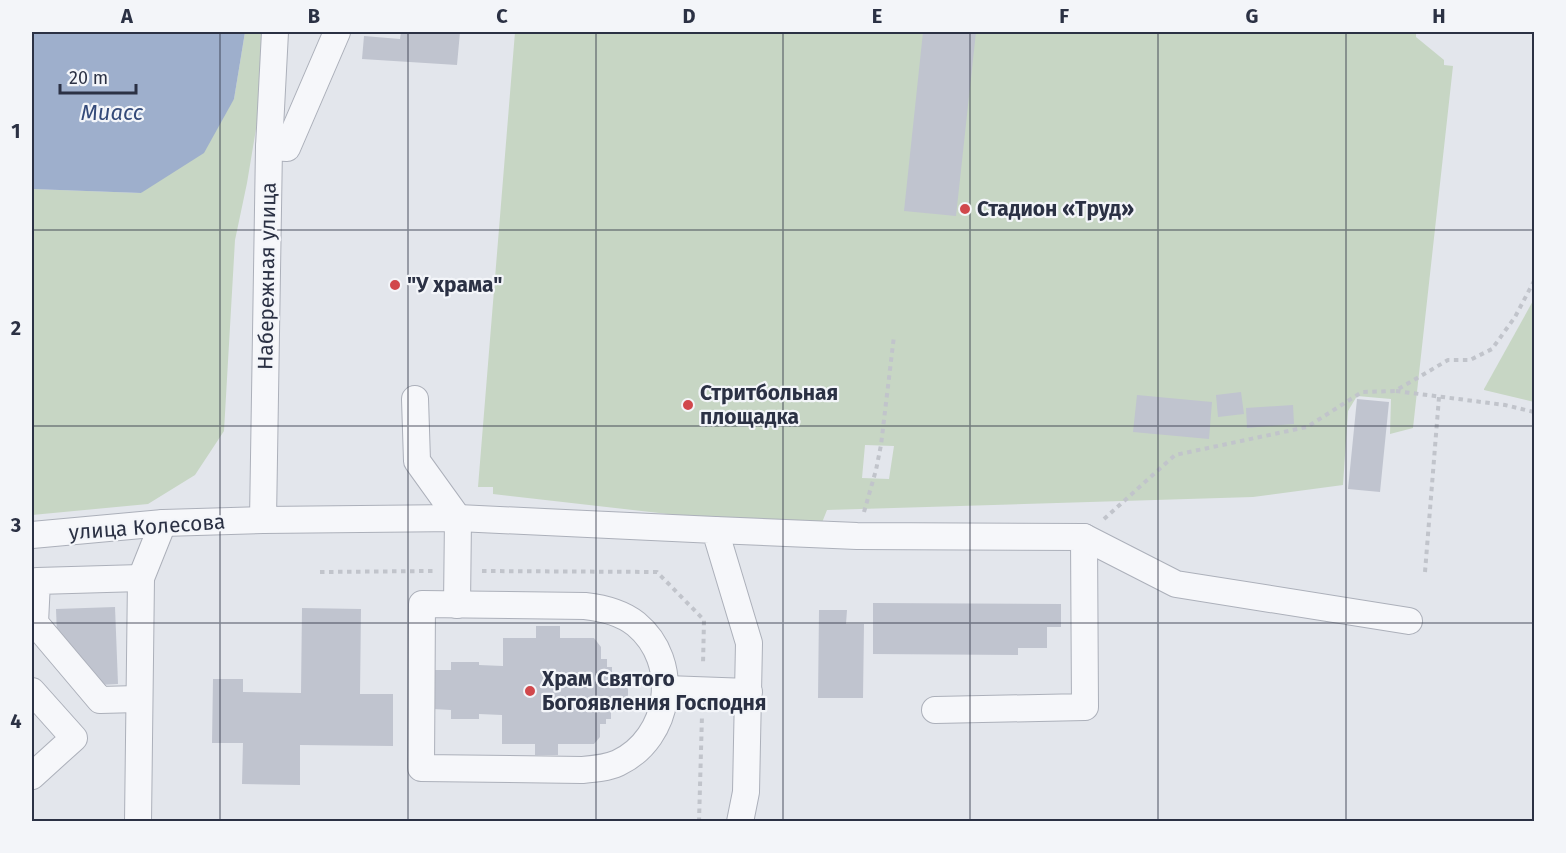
<svg xmlns="http://www.w3.org/2000/svg" width="1566" height="853" font-family="'Fira Sans',sans-serif">
<style>
.green{fill:#c7d6c4;fill-rule:evenodd}
.water{fill:#9eafcc}
.building{fill:#c0c4cf}
.lines{fill:none;stroke-linecap:round;stroke-linejoin:round}
.minor-casing{stroke:#acb0ba;stroke-width:28}
.path{stroke:#c1c4cb;stroke-width:4;stroke-dasharray:4.5 4.5;stroke-linecap:butt}
.minor{stroke:#f6f7fa;stroke-width:26}
.grid{fill:none;stroke:#2b3144;stroke-width:1.5;stroke-opacity:0.55}
.poi-dot{fill:#d1484c;stroke:#f3f5f9;stroke-width:2}
.labels{text-anchor:middle;stroke-width:4.5;stroke-linejoin:round;paint-order:stroke}
.poi-label{font-size:21px;font-weight:bold;fill:#2b3144;stroke:#f3f5f9;text-anchor:start}
.street-label{font-size:21px;fill:#2b3144;stroke:#f3f5f9}
.water-label{font-size:22px;font-style:italic;fill:#344a79;stroke:#f3f5f9}
.neatline{fill:none;stroke:#2b3144;stroke-width:2}
.grid-label{font-size:20px;text-anchor:middle;font-weight:bold;fill:#2b3144}
</style>
<rect width="100%" height="100%" fill="#e3e6ec"/>
<g class="green">
<path d="M245,32h16l-1,73 -13,78 -12,57 -11,191 -29,44 -47,29 -116,11v-326l109,4 93,-94z"/>
<path d="M515,32h901v5l28,23v5l9,1 -40,362 -23,6 1,-35 -34,-3 -9,15 -5,74 -90,12 -426,13 -6,15 -92,-4 -236,-27v-7h-15zM865,445l29,1 -5,33 -27,-1z"/>
<path d="M1534,299v103l-50,-12v-1z"/>
</g>
<path class="water" d="M32,32h213l-11,67 -30,54 -63,40 -109,-4z"/>
<g class="building">
<path d="M401,32h59l-3,33 -95,-6 2,-23 36,3z"/>
<path d="M923,32h53l-20,184 -52,-5z"/>
<path d="M1241,392l3,22 -26,3 -2,-22z"/>
<path d="M1137,395l75,7 -3,37 -76,-7z"/>
<path d="M1357,399l32,3 -9,90 -32,-3z"/>
<path d="M1293,405l1,19 -47,4 -1,-20z"/>
<path d="M873,603l188,1v23h-14v21h-29v7l-145,-1z"/>
<path d="M115,607l3,77 -19,1 -42,-50 -1,-26z"/>
<path d="M302,608l59,1 -1,85h33v52l-93,-1v40l-58,-1 1,-41h-31l1,-64h30v13l58,1z"/>
<path d="M819,610h28l-1,14h18l-1,74h-45z"/>
<path d="M536,626h24v12h34l7,9v12h6v8h5v8h7l9,9v15l-9,9h-8v11h-5v5h-6v13l-6,7h-36v11h-23v-11h-33v-29l-23,-1v5h-28v-9l-18,-1v-39h18v-8h28v3l24,1v-28h33z"/>
</g>
<g class="lines">
<defs>
<g id="minor">
<path d="M269,147l18,1 50,-116"/>
<path d="M415,399l2,62 41,57 -1,87"/>
<path d="M263,520l6,-373 6,-115"/>
<path d="M715,530l142,6 227,1 1,170 -150,3"/>
<path d="M32,535l131,-12 100,-3 195,-2 257,12 34,113 -3,149 -6,30"/>
<path d="M1084,537l92,47 233,37"/>
<path d="M422,604l163,2c18,2 36,6 51,18 46,38 35,114 -18,139 -11,5 -24,6 -36,7l-161,-2z"/>
<path d="M666,689l83,3"/>
<path d="M32,691l42,47 -42,38"/>
<path d="M138,699l-38,1 -65,-77 2,-42 104,-3"/>
<path d="M138,822l3,-244 22,-55"/>
</g>
</defs>
<use href="#minor" class="minor-casing"/>
<g class="path">
<path d="M1396,391l109,14 29,7"/>
<path d="M864,512l12,-42 5,-25 13,-109"/>
<path d="M1104,519l71,-64 132,-28 55,-35 33,-1 53,-31h22l22,-11 23,-32 19,-36"/>
<path d="M482,571l175,1 47,48 -1,45"/>
<path d="M320,572l113,-1"/>
<path d="M1425,572l14,-175"/>
<path d="M699,822l3,-107"/>
</g>
<use href="#minor" class="minor"/>
</g>
<path class="grid" d="M220,32v790M408,32v790M596,32v790M783,32v790M970,32v790M1158,32v790M1346,32v790M32,230h1502M32,426h1502M32,623h1502"/>
<g class="poi-dot">
<circle cx="965" cy="209" r="6"/>
<circle cx="395" cy="285" r="6"/>
<circle cx="688" cy="405" r="6"/>
<circle cx="530" cy="691" r="6"/>
</g>
<g class="labels">
<g class="poi-label">
<text x="977" y="216">Стадион «Труд»</text>
<text x="407" y="292">"У храма"</text>
<text x="700" y="400">Стритбольная<tspan x="700" dy="24">площадка</tspan></text>
<text x="542" y="686">Храм Святого<tspan x="542" dy="24">Богоявления Господня</tspan></text>
</g>
<g class="street-label">
<text transform="translate(267 276) rotate(-89)" y="7">Набережная улица</text>
<text transform="translate(147 527) rotate(-4)" y="7">улица Колесова</text>
</g>
<g class="water-label">
<text x="112" y="120">Миасс</text>
</g>
</g>
<rect width="1566" height="853" fill="none" stroke="#f3f5f9" stroke-width="66"/>
<path d="M60 84v9h76v-9" fill="none" stroke="#2b3144" stroke-width="3"/>
<text x="69" y="84" font-size="18" fill="#2b3144" stroke="#f3f5f9" stroke-width="4.5" paint-order="stroke">20 m</text>
<rect x="33" y="33" width="1500" height="787" class="neatline"/>
<g class="grid-label">
<text x="127" y="23">A</text>
<text x="314" y="23">B</text>
<text x="502" y="23">C</text>
<text x="689" y="23">D</text>
<text x="877" y="23">E</text>
<text x="1064" y="23">F</text>
<text x="1252" y="23">G</text>
<text x="1439" y="23">H</text>
<text x="16" y="138">1</text>
<text x="16" y="335">2</text>
<text x="16" y="532">3</text>
<text x="16" y="728">4</text>
</g>
</svg>
